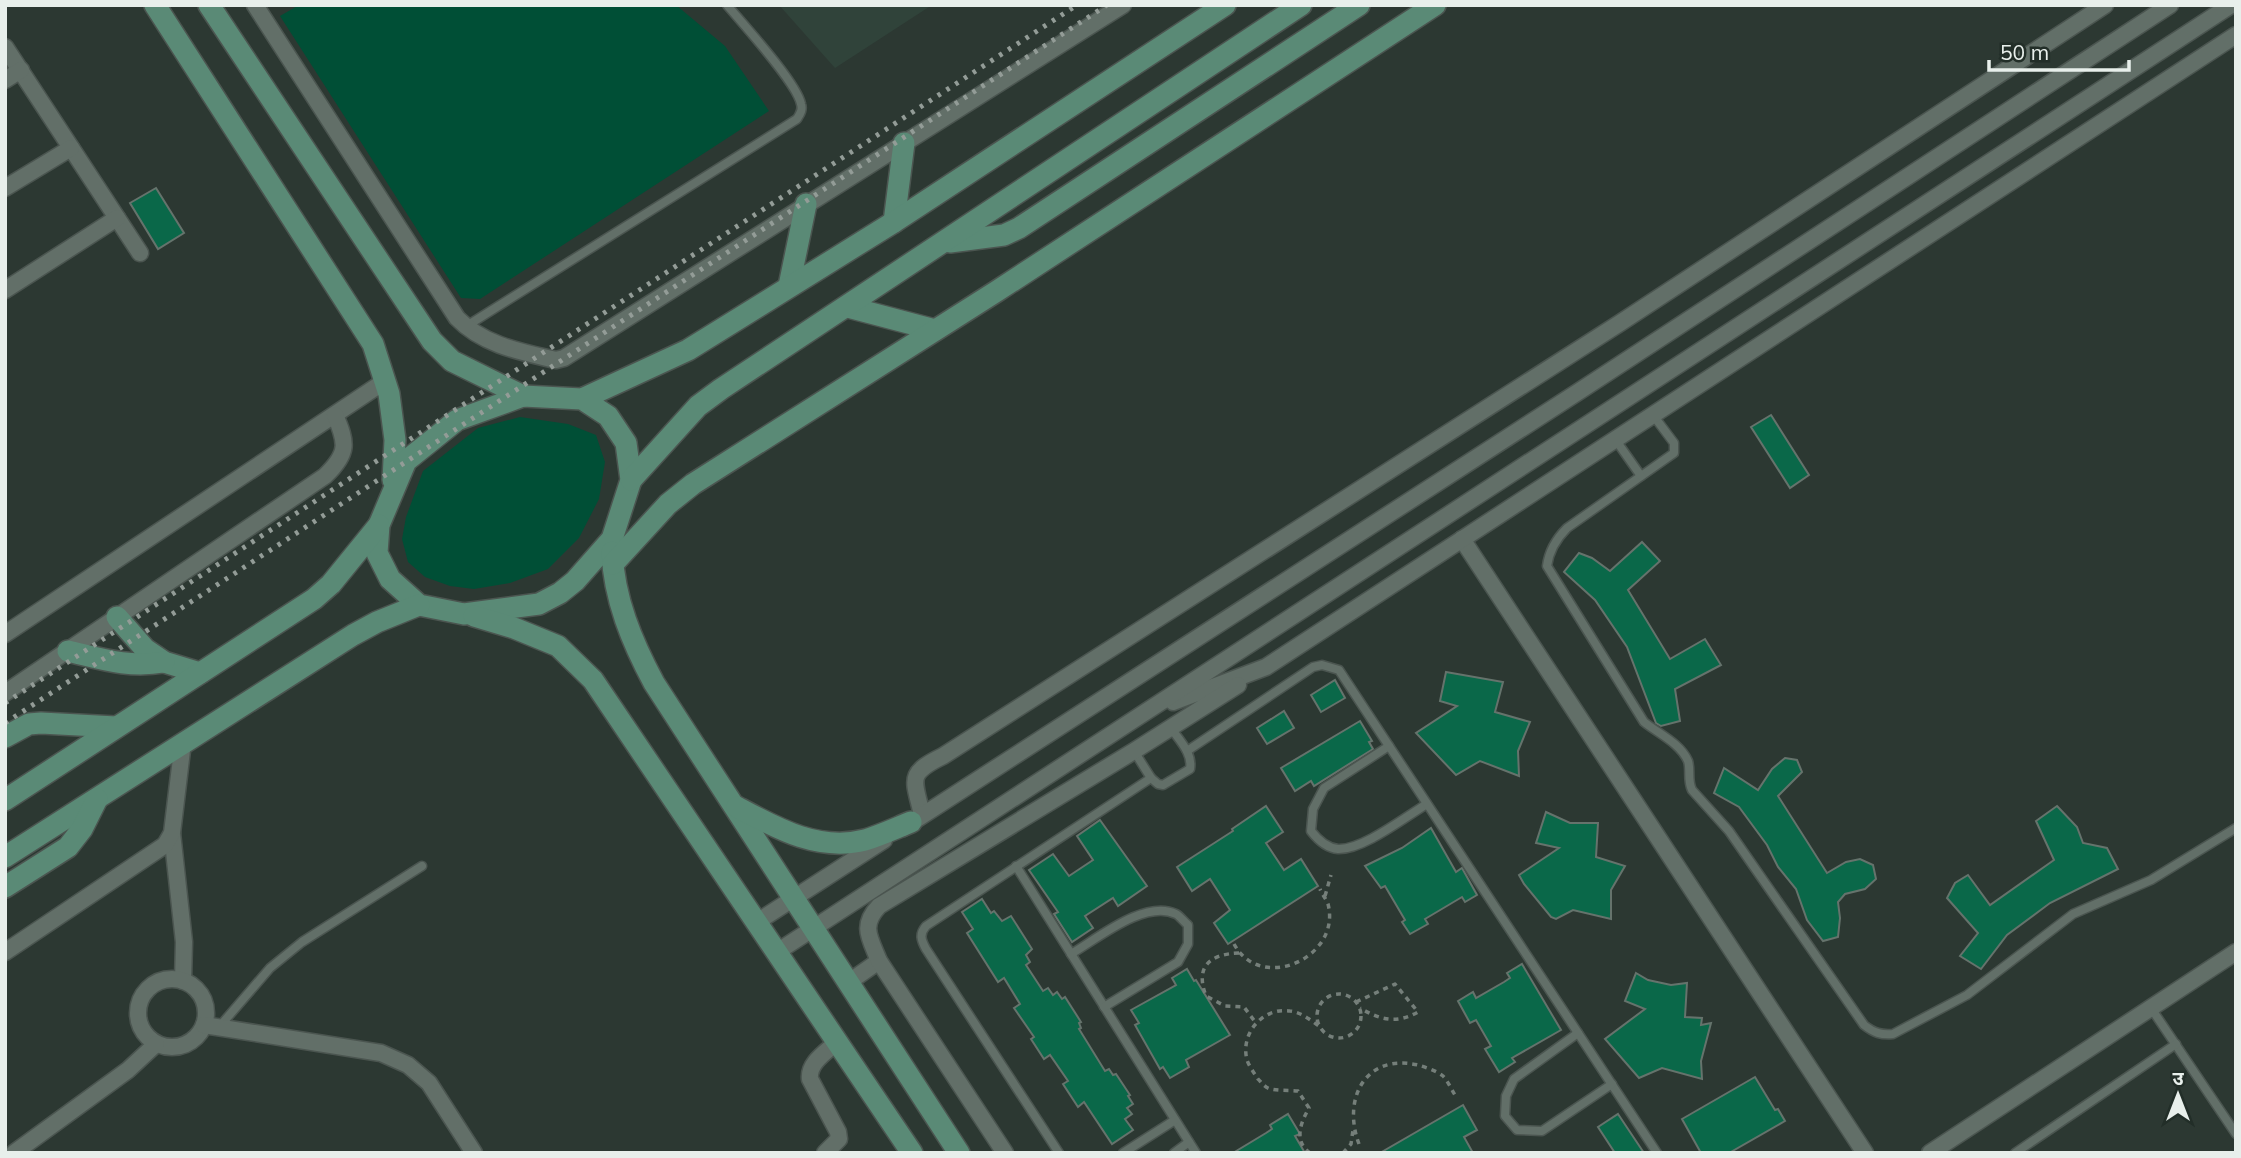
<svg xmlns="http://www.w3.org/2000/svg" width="2241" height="1158" font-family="Mulish,'Noto Sans Devanagari',sans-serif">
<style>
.built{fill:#30433a}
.green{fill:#004f36}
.building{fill:#0a6849;stroke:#65736c;stroke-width:2}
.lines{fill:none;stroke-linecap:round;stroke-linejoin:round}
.lane-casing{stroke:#4b5550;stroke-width:11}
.street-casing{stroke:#4b5550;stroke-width:19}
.secondary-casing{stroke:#4b5550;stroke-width:24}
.path{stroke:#757f7a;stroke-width:3.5;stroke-dasharray:5 5;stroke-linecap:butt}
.lane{stroke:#626f68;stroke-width:8}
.street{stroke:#626f68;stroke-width:16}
.secondary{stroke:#5a8a76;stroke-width:21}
.rail{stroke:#939c97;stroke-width:5;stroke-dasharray:3.5 7;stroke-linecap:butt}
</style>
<rect width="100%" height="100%" fill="#2c3832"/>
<path class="built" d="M779,5h153l-97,63z"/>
<g class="green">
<path d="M299,5h377l49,41 44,65 -289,188 -19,-1 -181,-282z"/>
<path d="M520,417l48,7 28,11 9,27 -6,37 -20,39 -31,31 -38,14 -36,6 -24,-3 -25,-9 -17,-15 -6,-23 4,-22 17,-46 55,-43z"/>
</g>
<g class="building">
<path d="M156,188l28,45 -26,16 -28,-46z"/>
<path d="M1771,415l38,60 -19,13 -39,-61z"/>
<path d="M1642,542l18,19 -32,29 42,69 35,-20 16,26 -46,24 5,32 -19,5 -5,-3 -29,-76 -32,-47 -31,-28 15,-19 13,5 18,13z"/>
<path d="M1446,672l57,10 -8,30 35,10 -12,29 1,25 -39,-15 -24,14 -40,-42 41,-27 -17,-5z"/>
<path d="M1335,680l10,18 -24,14 -10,-17z"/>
<path d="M1284,711l10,17 -27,16 -10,-16z"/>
<path d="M1360,721l12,20 -3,1 4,7 -59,37 -3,-5 -16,10 -14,-23z"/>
<path d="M1785,758l12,2 5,12 -24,24 49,77 19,-11 14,-3 13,6 3,14 -11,10 -20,5 -7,8 2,16 -2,19 -15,4 -16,-21 -11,-31 -18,-22 -11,-22 -28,-38 -25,-14 10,-25 34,22 14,-21z"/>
<path d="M1266,806l17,26 -17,11 18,27 17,-11 17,27 -90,58 -14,-21 16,-13 -20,-31 -18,12 -15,-24 56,-36 -1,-2z"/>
<path d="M2057,806l20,21 6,16 24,5 11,21 -68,34 -43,32 -26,34 -21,-13 18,-23 -31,-35 8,-15 13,-8 22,30 64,-45 -18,-39z"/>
<path d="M1546,812l24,11h28l-2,34 29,9 -14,24v29l-38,-9 -17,9 -5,-2 -27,-33 -5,-9 40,-27 -23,-5z"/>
<path d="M1100,820l47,66 -29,20 -5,-8 -28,18 8,12 -21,14 -18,-28 4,-2 -29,-42 24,-16 16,22 24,-16 -16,-24z"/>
<path d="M1431,828l25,44 6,-4 15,27 -12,7 -3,-5 -37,22 3,5 -18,10 -8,-12 3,-2 -20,-34 -4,2 -16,-22 37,-18z"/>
<path d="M982,899l9,14 3,-2 8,10 9,-5 21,33 -6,6 4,7 -4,3 17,26 5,-3 5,7 4,-3 5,7 3,-2 16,25 -2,1 2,5 -2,1 26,42 4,-2 4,6 3,-1 14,21 -2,1 5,8 -6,4 5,6 -7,5 8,11 -21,14 -28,-42 -6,5 -15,-23 5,-3 -18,-26 -6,4 -13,-20 3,-2 -20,-29 6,-4 -16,-26 -6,4 -31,-49 6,-4 -11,-17z"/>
<path d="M1522,964l39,66 -49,28 3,4 -16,10 -14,-23 6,-3 -15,-26 -6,3 -12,-22 15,-9 3,6 28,-16 6,-4 -3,-5z"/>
<path d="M1187,969l7,12 2,-1 34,55 -44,25 3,7 -19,11 -7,-11 -3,2 -25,-44 4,-2 -8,-13 45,-25 -4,-7z"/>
<path d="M1636,973l12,7 23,5 16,-2 -2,34 17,1 -1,7 10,-2 -10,38 1,18 -40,-11 -23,10 -34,-39 40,-30 -20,-8z"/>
<path d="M1755,1077l20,33 3,-1 7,12 -56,32h-28l-19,-34z"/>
<path d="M1463,1105l14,25 -13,7 9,16h-93z"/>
<path d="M1288,1114l12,20 -5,2 10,17h-72l33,-20 6,-4 -2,-4z"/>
<path d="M1618,1114l26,39h-29l-17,-26z"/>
</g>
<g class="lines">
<defs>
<g id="lane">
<path d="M465,327l332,-208c3,-5 6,-9 4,-15 -4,-21 -58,-80 -74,-99"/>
<path d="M1653,415l21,28v10l-107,75c-11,11 -18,23 -20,38l97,156c15,12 36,21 44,39 3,9 -1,19 4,29l37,41 135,194c10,8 17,10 29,9l74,-39 106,-81 78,-34 85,-52"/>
<path d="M1615,439l26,37"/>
<path d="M1389,746l-65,42 -11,21 -2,22c7,9 15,17 27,18 25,1 67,-32 89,-45"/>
<path d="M1187,751l126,-84 9,-2 17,5 318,483"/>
<path d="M1151,778l7,6 5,1 27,-16c3,-16 -11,-29 -19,-41"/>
<path d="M1016,866l180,287"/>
<path d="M1071,954c26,-15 74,-55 105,-40 4,2 8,8 12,11v19l-10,18 -74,45"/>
<path d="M2151,1008l85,126"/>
<path d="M220,1026l50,-58 32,-26 120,-76"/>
<path d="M1578,1033l-64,46 -8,17 -1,20 12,14 25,1 70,-47"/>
<path d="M1059,1153l-133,-204c-5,-9 -7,-15 0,-23l225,-148 -17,-27"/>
<path d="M1123,1153l52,-33"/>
<path d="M1174,1153l15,-11"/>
<path d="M2015,1153l161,-109"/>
</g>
<g id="street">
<path d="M255,5l202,313c26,27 64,34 99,42l8,-2 559,-353"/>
<path d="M5,47l135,206"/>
<path d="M5,80l16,-10"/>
<path d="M5,188l66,-40"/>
<path d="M5,290l112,-72"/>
<path d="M1462,539l403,614"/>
<path d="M5,634l380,-253"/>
<path d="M5,693l320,-217c24,-23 22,-33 10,-61"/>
<path d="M1173,702l93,-35 970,-632"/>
<path d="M922,815c-8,-36 -16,-41 21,-59l677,-433 485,-318"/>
<path d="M903,828l675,-436 592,-387"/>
<path d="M172,833l12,109 -1,39"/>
<path d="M757,922l127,-82"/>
<path d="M5,952l160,-107 7,-12 11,-91"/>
<path d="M777,952l1454,-947"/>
<circle cx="172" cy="1013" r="34"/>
<path d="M849,982l30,-21"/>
<path d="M204,1025l177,28 27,12 21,18 45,70"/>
<path d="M14,1153l114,-83 28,-26"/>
<path d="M825,1153l14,-14 -1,-7 -28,-53c-2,-16 16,-27 27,-37"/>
<path d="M1005,1153l-126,-192c-9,-23 -19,-35 0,-55l255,-155 104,-66"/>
<path d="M1930,1153l306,-201"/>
</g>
<g id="secondary">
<path d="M155,5l218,339 16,50 6,46 -2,40"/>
<path d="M209,5l223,336 20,20 71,35"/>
<path d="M894,222l10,-79"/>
<path d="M950,242l54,-7 15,-7 340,-223"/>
<path d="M789,286l17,-82"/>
<path d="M848,307l87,23"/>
<path d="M582,399l26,17 18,27 5,37 -19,59 -37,42 -15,12 -21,11 -75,10 -45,-9 -29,-26 -13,-26 2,-28 27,-64 51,-41 66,-24 59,3 106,-49 206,-128 331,-217"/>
<path d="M631,480l67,-74 23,-17 580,-384"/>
<path d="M612,552c2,47 20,90 42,131l305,470"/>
<path d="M613,564l55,-60 25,-20 304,-193 438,-286"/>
<path d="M474,616l40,12 44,18 35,34 319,473"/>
<path d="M117,617l28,32 19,13 36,11"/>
<path d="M68,651c34,8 60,17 96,11"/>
<path d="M5,737l24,-13 12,-1 75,4"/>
<path d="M5,800l309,-201 17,-15 48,-59"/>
<path d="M737,807c39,21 81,45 128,33 16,-5 31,-12 46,-18"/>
<path d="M5,857l348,-222 24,-13 42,-17"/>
<path d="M5,887l63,-40 14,-18 15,-30"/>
</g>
</defs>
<use href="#lane" class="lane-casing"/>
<use href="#street" class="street-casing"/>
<use href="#secondary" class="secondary-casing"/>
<g class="path">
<path d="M1325,896l6,-21"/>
<path d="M1234,944c27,50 108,13 94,-40 -2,-5 -6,-10 -8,-15"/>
<path d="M1239,953c-30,1 -44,14 -33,43l19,10 19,1 12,16"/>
<circle cx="1339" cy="1016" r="22"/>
<path d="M1356,1002l39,-18 23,28c-21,12 -38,8 -58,-4"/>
<path d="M1359,1144c-17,-45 6,-91 59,-79 7,2 19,6 25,11 5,5 8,13 12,19"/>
<path d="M1310,1153c-17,-12 -9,-31 -1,-45l-11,-17c-9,-1 -19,0 -27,-2 -6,-1 -9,-6 -13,-10 -4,-6 -9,-13 -11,-19 -7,-27 16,-53 43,-49 11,1 20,9 29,15"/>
<path d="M1343,1153l8,-9 2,-14"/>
</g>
<use href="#lane" class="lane"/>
<use href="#street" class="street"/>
<use href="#secondary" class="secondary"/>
<g class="rail">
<path d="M5,703l1072,-698"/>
<path d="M5,723l1102,-718"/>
</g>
</g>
<rect width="2241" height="1158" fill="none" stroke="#e8efeb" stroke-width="14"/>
<g transform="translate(2178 1095)" stroke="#222e28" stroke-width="5" paint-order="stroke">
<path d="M0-5L12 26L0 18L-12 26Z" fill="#e8efeb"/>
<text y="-10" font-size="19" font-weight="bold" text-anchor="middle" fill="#e8efeb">उ</text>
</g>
<path d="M1989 60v10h140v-10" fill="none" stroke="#e8efeb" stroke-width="3.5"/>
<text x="2000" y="60" font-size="21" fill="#e8efeb" stroke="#222e28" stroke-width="5" paint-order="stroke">50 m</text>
</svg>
